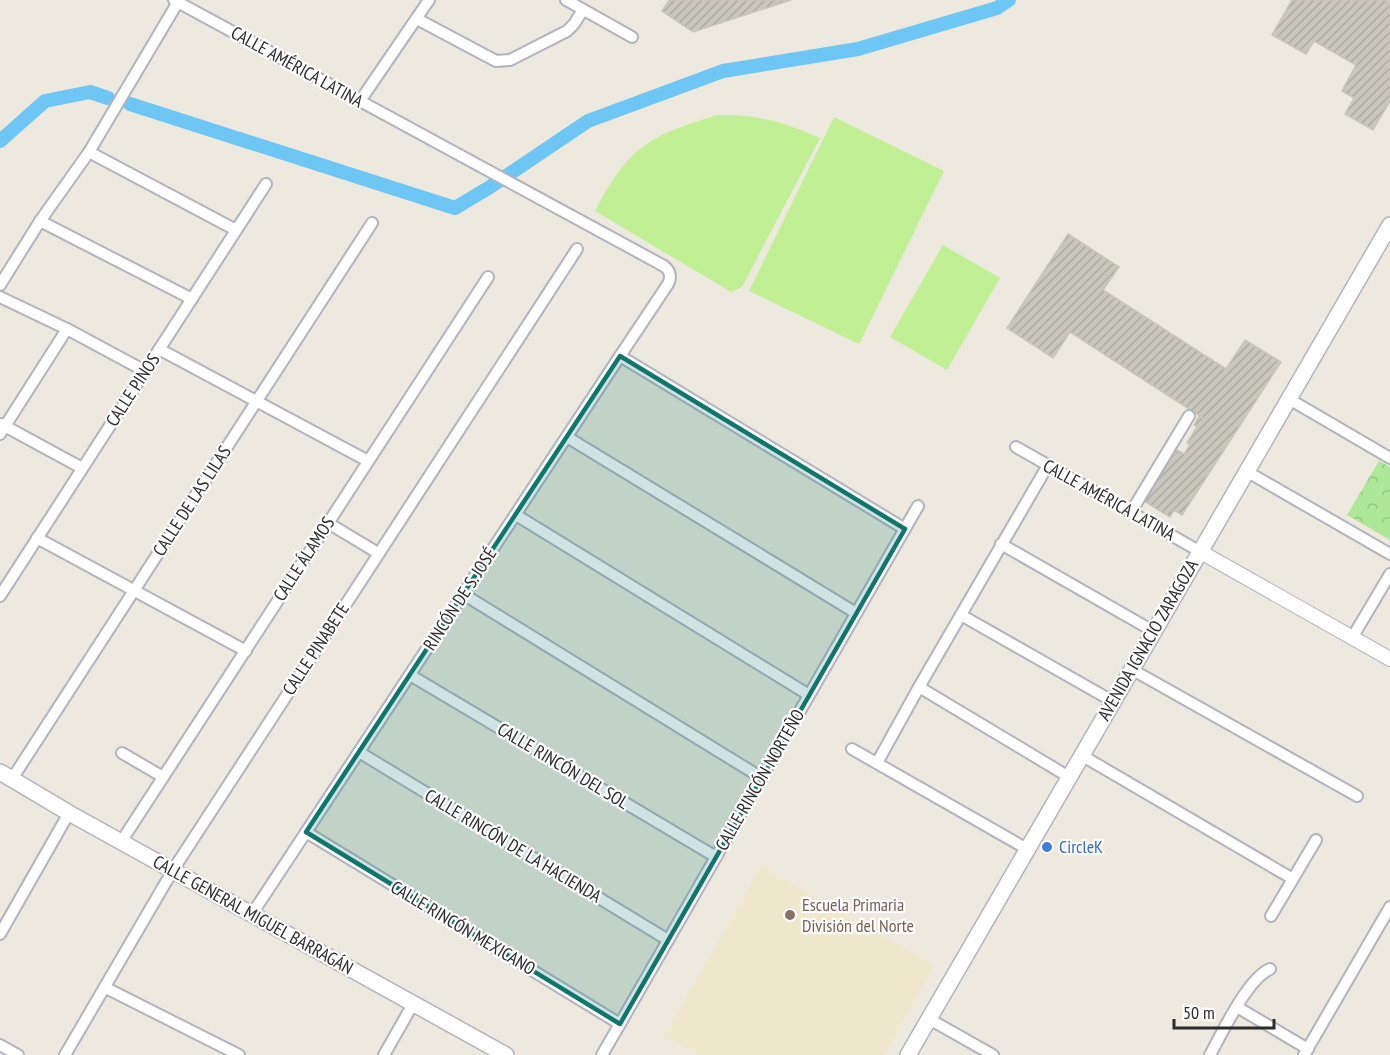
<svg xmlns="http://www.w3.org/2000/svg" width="1390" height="1055" font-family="'PT Sans Narrow',sans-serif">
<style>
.education{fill:#f0e8cd}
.park{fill:url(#park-crowns)}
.pitch{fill:#c1ef94}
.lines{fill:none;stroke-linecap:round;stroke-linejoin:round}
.canal{stroke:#6dc6f4;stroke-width:14}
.building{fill:url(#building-hatch);stroke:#cac5b7;stroke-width:1.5}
.minor-casing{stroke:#b2b3c0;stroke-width:14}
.tertiary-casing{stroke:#b2b3c0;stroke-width:16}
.secondary-casing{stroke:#b2b3c0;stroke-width:18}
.minor{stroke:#fff;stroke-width:10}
.tertiary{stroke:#fff;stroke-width:14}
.secondary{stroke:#fff;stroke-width:15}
.marked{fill:#0f766e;fill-opacity:0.2;stroke:#0f766e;stroke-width:4.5;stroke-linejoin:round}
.shop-dot{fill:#3f7fe0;stroke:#fff;stroke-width:2}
.education-dot{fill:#8d6e63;stroke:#fff;stroke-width:2}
.labels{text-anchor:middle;stroke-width:4.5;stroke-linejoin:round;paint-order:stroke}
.street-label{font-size:18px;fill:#2c2c2c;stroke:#fff}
.shop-label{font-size:18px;fill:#366cbe;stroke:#fff;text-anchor:start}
.education-label{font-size:18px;fill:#785e54;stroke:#fff;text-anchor:start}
</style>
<defs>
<pattern id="park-crowns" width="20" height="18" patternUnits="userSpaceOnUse" patternTransform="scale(1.5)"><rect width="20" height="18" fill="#ade798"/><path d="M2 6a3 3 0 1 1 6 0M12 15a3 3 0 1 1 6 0" fill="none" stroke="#95c683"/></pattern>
<pattern id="building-hatch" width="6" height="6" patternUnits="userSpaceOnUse" patternTransform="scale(1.5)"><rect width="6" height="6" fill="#c9c7bc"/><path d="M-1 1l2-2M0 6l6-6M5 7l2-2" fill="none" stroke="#adaba2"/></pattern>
</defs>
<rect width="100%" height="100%" fill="#eee9de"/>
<path class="education" d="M761,866l173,99 -50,90h-186l-33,-20z"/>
<path class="park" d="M1379,461l11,6v73l-43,-25z"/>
<g class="pitch">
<path d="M717,115c39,-1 67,7 103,23l-78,149 -11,5 -136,-81c14,-27 32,-57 60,-72 19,-11 41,-17 62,-24z"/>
<path d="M834,117l110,54 -85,173 -110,-53z"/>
<path d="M943,245l57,33 -53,92 -57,-33z"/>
</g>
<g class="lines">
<g class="canal">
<path d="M130,104l325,104 35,-21 98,-66 135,-50 135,-22 139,-41 12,-8"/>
<path d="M0,141l45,-40 45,-9 18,6"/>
</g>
</g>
<g class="building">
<path d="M669,0h122l-98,32 -31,-21z"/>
<path d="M1292,0h98v101l-17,29 -28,-16 9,-16 -12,-7 14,-26 -42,-24 -8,13 -34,-19z"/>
<path d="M1068,234l51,33 -16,23 123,79 19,-29 36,22 -99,153 -8,-5 -4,7 -26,-16 33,-51 7,4 6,-9 -3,-2 10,-16 -3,-2 5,-9 7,4 -136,-88 -17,26 -46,-30z"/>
</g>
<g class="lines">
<defs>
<g id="minor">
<path d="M174,0l490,266c6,5 8,10 4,18l-48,72 -368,558"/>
<path d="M566,0l66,37"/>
<path d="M417,19l79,42 14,-1 57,-29 7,-7 9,-14"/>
<path d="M360,101l69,-101"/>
<path d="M89,152l147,78"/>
<path d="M40,221l152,78"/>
<path d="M0,285l40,-64 49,-69 89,-150"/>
<path d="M0,297l67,32 78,42"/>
<path d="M159,349l209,112"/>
<path d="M620,356l285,173"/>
<path d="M1289,399l101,59"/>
<path d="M1,424l81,44"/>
<path d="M0,434l67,-105"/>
<path d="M567,437l289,176"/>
<path d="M1016,447l183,104"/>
<path d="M1246,471l144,83"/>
<path d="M1131,512l58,-96"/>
<path d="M516,515l293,180"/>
<path d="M328,523l50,30"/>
<path d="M37,538l209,113"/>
<path d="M1001,544l152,87"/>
<path d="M463,594l299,184"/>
<path d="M0,596l266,-412"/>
<path d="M961,615l153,87"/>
<path d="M1352,638l38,-64"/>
<path d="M1131,669l226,127"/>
<path d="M410,675l306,182"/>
<path d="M919,687l150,90"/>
<path d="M852,749l175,100"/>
<path d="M359,752l309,188"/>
<path d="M122,753l41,24"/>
<path d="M1081,755l212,124"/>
<path d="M877,763l42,-76 129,-222"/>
<path d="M12,779l360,-556"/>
<path d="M306,832l314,192"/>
<path d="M121,842l367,-565"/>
<path d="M1271,916l45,-76"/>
<path d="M0,934l69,-121"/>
<path d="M106,988l133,67"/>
<path d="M1237,1007l71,42"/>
<path d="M929,1019l64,36"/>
<path d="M0,1045l18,10"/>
<path d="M65,1055l108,-185 404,-621"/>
<path d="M384,1055l29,-51"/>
<path d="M602,1055l316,-549"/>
<path d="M1210,1055c12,-22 38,-77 60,-86"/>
<path d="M1304,1055l86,-148"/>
</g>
<path id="tertiary" d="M1199,551l191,108"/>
<g id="secondary">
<path d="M0,772l69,41 437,242"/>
<path d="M908,1055l482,-830"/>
</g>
</defs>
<use href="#minor" class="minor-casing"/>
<use href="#tertiary" class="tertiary-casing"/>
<use href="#secondary" class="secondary-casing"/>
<use href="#minor" class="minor"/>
<use href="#tertiary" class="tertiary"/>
<use href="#secondary" class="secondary"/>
</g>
<path class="marked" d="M620,356l285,173 -285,495 -314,-192z"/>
<circle class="shop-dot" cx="1047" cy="847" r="6"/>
<circle class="education-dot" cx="790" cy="915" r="6"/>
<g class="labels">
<g class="street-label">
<text transform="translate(297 67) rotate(29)" y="6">CALLE AMÉRICA LATINA</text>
<text transform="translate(133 390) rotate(-57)" y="6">CALLE PINOS</text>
<text transform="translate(1109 500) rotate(29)" y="6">CALLE AMÉRICA LATINA</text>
<text transform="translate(192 501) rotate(-57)" y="6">CALLE DE LAS LILAS</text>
<text transform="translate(304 559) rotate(-57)" y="6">CALLE ÁLAMOS</text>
<text transform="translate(460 599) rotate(-57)" y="6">RINCÓN DE S. JOSÉ</text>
<text transform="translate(1148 640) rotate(-60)" y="6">AVENIDA IGNACIO ZARAGOZA</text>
<text transform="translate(316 649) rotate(-57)" y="6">CALLE PINABETE</text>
<text transform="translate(563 766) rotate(31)" y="6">CALLE RINCÓN DEL SOL</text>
<text transform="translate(760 780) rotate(-60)" y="6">CALLE RINCÓN NORTEÑO</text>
<text transform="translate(513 846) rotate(31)" y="6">CALLE RINCÓN DE LA HACIENDA</text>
<text transform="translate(253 915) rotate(29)" y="6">CALLE GENERAL MIGUEL BARRAGÁN</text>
<text transform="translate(463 928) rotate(31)" y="6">CALLE RINCÓN MEXICANO</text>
</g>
<g class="shop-label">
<text x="1059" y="853">CircleK</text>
</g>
<g class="education-label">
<text x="802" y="911">Escuela Primaria<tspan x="802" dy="21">División del Norte</tspan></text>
</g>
</g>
<path d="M1174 1019v9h100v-9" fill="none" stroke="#2c2c2c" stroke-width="3"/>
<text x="1183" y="1019" font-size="18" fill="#2c2c2c" stroke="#ffffff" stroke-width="4.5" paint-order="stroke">50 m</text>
</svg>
